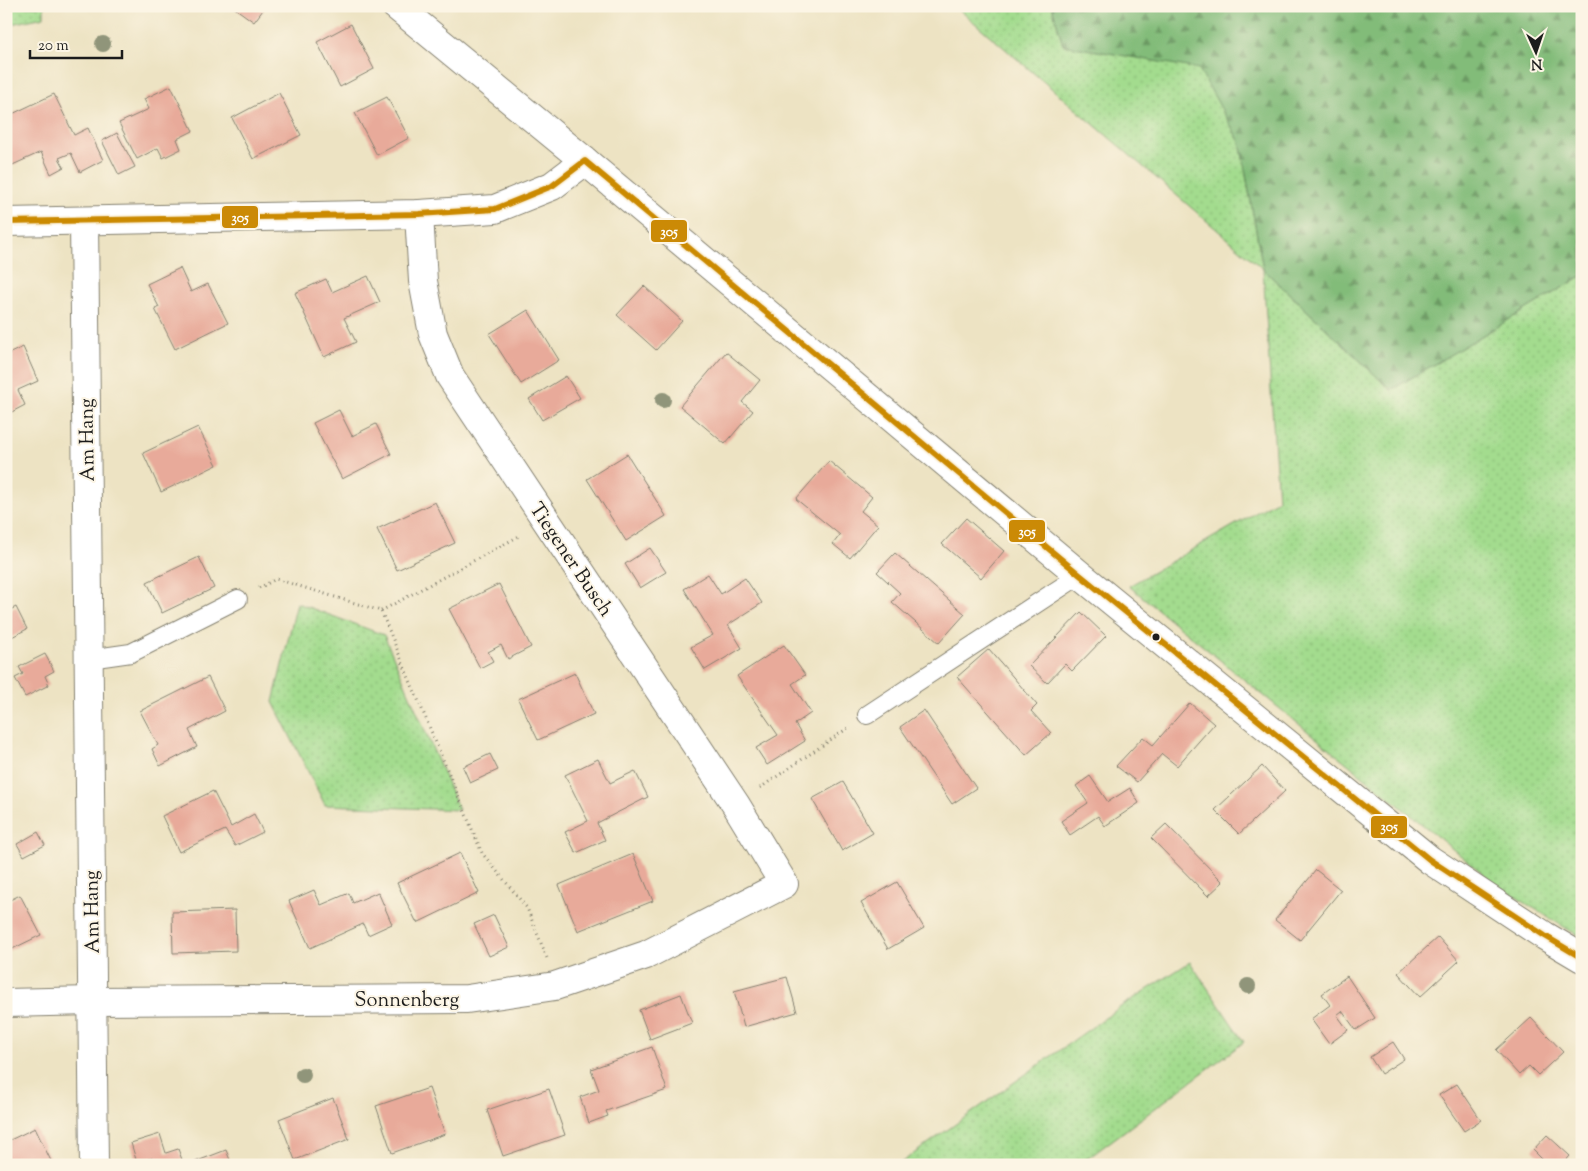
<svg xmlns="http://www.w3.org/2000/svg" width="1588" height="1171" font-family="'Sorts Mill Goudy',serif">
<style>
.grass{fill:url(#grass-dots);stroke:#607c55}
.forest{fill:url(#forest-firs);stroke:#4f6c4a}
.building{fill:#e8aa9a}
.lines{fill:none;stroke-linecap:round;stroke-linejoin:round}
.lane-casing{stroke:#848070;stroke-width:20}
.street-casing{stroke:#848070;stroke-width:30}
.path{stroke:#848070;stroke-width:3;stroke-dasharray:1 4;stroke-linecap:butt}
.lane{stroke:#fff;stroke-width:18}
.street{stroke:#fff;stroke-width:28}
.bus-1-casing{stroke:#fcf5e5;stroke-width:10}
.bus-1{stroke:#cb8a06;stroke-width:6}
.tree{fill:#90957a}
.bus-dot{fill:#1c1c1c;stroke:#fcf5e5;stroke-width:2}
.labels{text-anchor:middle;stroke-width:4;stroke-linejoin:round;paint-order:stroke}
.street-label{font-size:20px;fill:#1c1c1c;stroke:#fcf5e5}
.line-badge{stroke:#fcf5e5;stroke-width:2}
.badge-label{font-size:14px;text-anchor:middle;font-weight:bold;fill:#fff}
</style>
<defs>
<pattern id="grass-dots" width="8" height="8" patternUnits="userSpaceOnUse" patternTransform="scale(1.25)"><rect width="8" height="8" fill="#a3dc8e"/><path d="M2 2h.1M6 6h.1" fill="none" stroke="#8cbc7a" stroke-width="1.8" stroke-linecap="round"/></pattern>
<pattern id="forest-firs" width="22" height="20" patternUnits="userSpaceOnUse" patternTransform="scale(1.25)"><rect width="22" height="20" fill="#82bc79"/><path d="M5 1l3.5 6h-7zM16 11l3.5 6h-7z" fill="#6a9862"/></pattern>
</defs>
<rect width="100%" height="100%" fill="#fcf5e5"/>
<filter id="ink" filterUnits="userSpaceOnUse"><feTurbulence type="fractalNoise" baseFrequency=".02" numOctaves="2"/><feDisplacementMap in="SourceGraphic" scale="10" xChannelSelector="R" yChannelSelector="G"/><feConvolveMatrix kernelMatrix="1 2 1 2 8 2 1 2 1" color-interpolation-filters="sRGB"/></filter>
<filter id="wash" filterUnits="userSpaceOnUse"><feTurbulence type="fractalNoise" baseFrequency=".0096" numOctaves="4" result="noise"/><feDisplacementMap in="SourceGraphic" scale="20" xChannelSelector="R" yChannelSelector="G"/><feGaussianBlur stdDeviation="1.12" result="paint"/><feColorMatrix in="noise" values="0 0 0 0 0 0 0 0 0 0 0 0 0 0 0 0 0 1.4 0 .05"/><feComposite in="paint" operator="in"/></filter>
<g filter="url(#wash)">
<rect width="100%" height="100%" fill="#ede3c3"/>
<g class="grass">
<path d="M6,6h38v11l-38,8z"/>
<path d="M955,6h97l11,39 136,23 41,74 23,127 128,121 191,-114v662l-84,-52 -369,-300 149,-86 -15,-231z"/>
<path d="M297,603l87,32 75,175 -134,-5 -52,-103z"/>
<path d="M1190,962l54,80 -165,123h-181l221,-157z"/>
</g>
<path class="forest" d="M1052,6h530v270l-191,114 -128,-121 -23,-127 -41,-73 -136,-24z"/>
<g id="blocks">
<g class="building">
<path d="M232,6h34l-12,16z"/>
<path d="M351,24l23,45 -34,18 -23,-45z"/>
<path d="M171,86l22,45 -16,8 4,10 -18,9 -5,-10 -21,11 -18,-36 30,-14 -5,-10z"/>
<path d="M279,93l22,42 -48,24 -21,-41z"/>
<path d="M54,94l20,41 14,-7 15,32 -23,12 -9,-19 -12,5 5,9 -13,7 -10,-22 -35,16v-39l3,-1 -3,-11z"/>
<path d="M387,97l22,41 -32,17 -22,-42z"/>
<path d="M117,133l18,34 -16,8 -17,-34z"/>
<path d="M180,268l11,24 17,-8 20,39 -53,26 -20,-40 4,-2 -12,-23z"/>
<path d="M368,276l12,26 -36,16 12,24 -32,15 -29,-64 31,-14 6,13z"/>
<path d="M644,286l38,35 -26,29 -39,-35z"/>
<path d="M528,310l31,50 -38,24 -32,-50z"/>
<path d="M23,347l15,34 -20,9 7,15 -19,10v-60z"/>
<path d="M726,352l34,28 -18,22 11,9 -28,33 -45,-38z"/>
<path d="M566,376l14,22 -38,22 -13,-21z"/>
<path d="M339,410l13,26 24,-12 15,30 -49,25 -29,-56z"/>
<path d="M198,427l19,38 -56,27 -18,-39z"/>
<path d="M627,454l39,62 -40,25 -39,-62z"/>
<path d="M829,461l43,36 -11,14 17,14 -28,33 -17,-14 7,-9 -44,-36z"/>
<path d="M435,502l20,41 -58,27 -20,-41z"/>
<path d="M966,518l38,33 -23,27 -39,-34z"/>
<path d="M650,548l16,24 -26,16 -15,-24z"/>
<path d="M895,553l70,61 -26,29 -47,-41 8,-9 -23,-21z"/>
<path d="M199,557l15,31 -52,25 -15,-31z"/>
<path d="M708,574l13,20 24,-16 17,25 -34,22 14,23 -37,22 -14,-23 22,-12 -29,-46z"/>
<path d="M499,584l32,63 -23,12 -7,-14 -13,7 5,9 -13,7 -31,-59z"/>
<path d="M16,607l11,22 -21,11v-28z"/>
<path d="M1081,612l25,24 -34,35 -7,-7 -18,19 -18,-17z"/>
<path d="M784,645l21,30 -13,9 19,29 -16,11 10,17 -38,24 -11,-17 22,-13 -41,-59z"/>
<path d="M989,649l48,56 -6,6 20,22 -25,22 -69,-78z"/>
<path d="M45,654l9,17 -9,5 4,9 -24,12 -10,-19 8,-4 -4,-7z"/>
<path d="M575,673l19,41 -56,26 -20,-41z"/>
<path d="M208,677l17,34 -36,19 8,17 -37,19 -8,-17 6,-4 -18,-34z"/>
<path d="M1190,703l24,21 -37,42 -15,-12 -25,28 -21,-16 27,-29 10,8z"/>
<path d="M924,710l52,78 -24,16 -52,-77z"/>
<path d="M490,754l8,16 -28,13 -7,-16z"/>
<path d="M598,759l12,24 25,-12 13,26 -51,26 8,17 -29,13 -11,-21 23,-11 -23,-46z"/>
<path d="M1262,766l23,25 -46,43 -24,-24z"/>
<path d="M1090,776l18,26 22,-14 9,15 -34,23 -7,-10 -28,19 -9,-14 27,-18 -12,-17z"/>
<path d="M843,782l30,51 -31,18 -30,-52z"/>
<path d="M213,791l18,36 23,-13 9,18 -28,14 -10,-16 -46,22 -17,-36z"/>
<path d="M1166,824l57,58 -15,14 -57,-58z"/>
<path d="M6,827l5,9 -5,2z"/>
<path d="M38,832l7,13 -21,11 -7,-12z"/>
<path d="M460,853l19,40 -62,30 -20,-40z"/>
<path d="M633,854l20,47 -75,30 -19,-46z"/>
<path d="M1316,870l25,20 -41,50 -25,-20z"/>
<path d="M897,882l27,46 -36,21 -27,-46z"/>
<path d="M314,890l7,15 28,-12 4,10 25,-11 14,32 -24,11 -5,-11 -53,24 -21,-47z"/>
<path d="M20,895l21,40 -35,17v-50z"/>
<path d="M235,910l1,41 -63,2 -1,-41z"/>
<path d="M494,915l15,32 -20,9 -15,-32z"/>
<path d="M1438,937l21,24 -39,36 -22,-24z"/>
<path d="M1347,976l28,42 -19,12 -14,-19 -5,4 11,15 -19,14 -18,-25 19,-14 -8,-11z"/>
<path d="M787,977l10,35 -53,15 -10,-36z"/>
<path d="M681,994l11,29 -42,16 -11,-29z"/>
<path d="M1531,1018l32,34 -25,23 -9,-9 -10,9 -23,-25z"/>
<path d="M1393,1042l11,17 -23,15 -11,-17z"/>
<path d="M652,1047l15,43 -61,21 2,5 -19,7 -9,-26 19,-7 -8,-21z"/>
<path d="M1457,1084l24,36 -17,11 -25,-36z"/>
<path d="M429,1088l16,46 -53,19 -16,-47z"/>
<path d="M549,1089l16,46 -62,21 -16,-46z"/>
<path d="M333,1098l16,41 -54,21 -16,-41z"/>
<path d="M35,1128l18,37h-47v-23z"/>
<path d="M160,1134l6,19 12,-4 6,16h-29l-3,-7 -15,5 -6,-20z"/>
<path d="M1547,1135l23,21 -8,9h-14l-15,-15z"/>
<path d="M226,1150l6,15h-45z"/>
</g>
</g>
</g>
<g filter="url(#ink)">
<use href="#blocks" fill-opacity="0" stroke="#848070" stroke-width="1"/>
<g class="lines">
<defs>
<g id="lane">
<path d="M89,659l42,-6 107,-54"/>
<path d="M867,715l213,-140"/>
</g>
<g id="street">
<path d="M396,6l189,155 495,414 350,285 115,76 37,22"/>
<path d="M84,221l10,944"/>
<path d="M6,222l413,-8 76,-5 57,-23 33,-25"/>
<path d="M6,1003l86,-2 375,-2 88,-13 91,-31 138,-71 -48,-79 -286,-429 -17,-42 -10,-53 -4,-67"/>
</g>
</defs>
<use href="#lane" class="lane-casing"/>
<use href="#street" class="street-casing"/>
<g class="path">
<path d="M259,588l17,-9 105,32 101,242 45,55 20,50"/>
<path d="M381,611l140,-76"/>
<path d="M760,788l88,-60"/>
</g>
<use href="#lane" class="lane"/>
<use href="#street" class="street"/>
<defs>
<path id="bus-1" d="M6,222l413,-8 76,-5 57,-23 33,-25 495,414 350,285 115,76 37,22"/>
</defs>
<use href="#bus-1" class="bus-1-casing"/>
<use href="#bus-1" class="bus-1"/>
</g>
<g class="tree">
<circle cx="103" cy="44" r="8"/>
<circle cx="663" cy="400" r="8"/>
<circle cx="1248" cy="986" r="8"/>
<circle cx="303" cy="1075" r="8"/>
</g>
</g>
<circle class="bus-dot" cx="1156" cy="637" r="4.5"/>
<g class="labels">
<g class="street-label">
<text transform="translate(86 440) rotate(-91)" y="7">Am Hang</text>
<text transform="translate(572 559) rotate(56)" y="7">Tiegener Busch</text>
<text transform="translate(91 912) rotate(-91)" y="7">Am Hang</text>
<text x="407" y="1006">Sonnenberg</text>
</g>
</g>
<g class="line-badge">
<rect x="221" y="205" width="38" height="24" rx="5" fill="#cb8a06"/>
<rect x="650" y="219" width="38" height="24" rx="5" fill="#cb8a06"/>
<rect x="1008" y="519" width="38" height="24" rx="5" fill="#cb8a06"/>
<rect x="1370" y="815" width="38" height="24" rx="5" fill="#cb8a06"/>
</g>
<g class="badge-label">
<text x="240" y="222">305</text>
<text x="669" y="236">305</text>
<text x="1027" y="536">305</text>
<text x="1389" y="831">305</text>
</g>
<rect width="1588" height="1171" fill="none" stroke="#fcf5e5" stroke-width="25"/>
<g transform="translate(1536 52) rotate(177)" stroke="#fcf5e5" stroke-width="4" paint-order="stroke">
<path d="M0-4L9 19L0 12L-9 19Z" fill="#1c1c1c"/>
<text y="-8" font-size="14" font-weight="bold" text-anchor="middle" fill="#1c1c1c">N</text>
</g>
<path d="M30 50v8h92v-8" fill="none" stroke="#1c1c1c" stroke-width="2.5"/>
<text x="38" y="50" font-size="15" fill="#1c1c1c" stroke="#fcf5e5" stroke-width="4" paint-order="stroke">20 m</text>
</svg>
